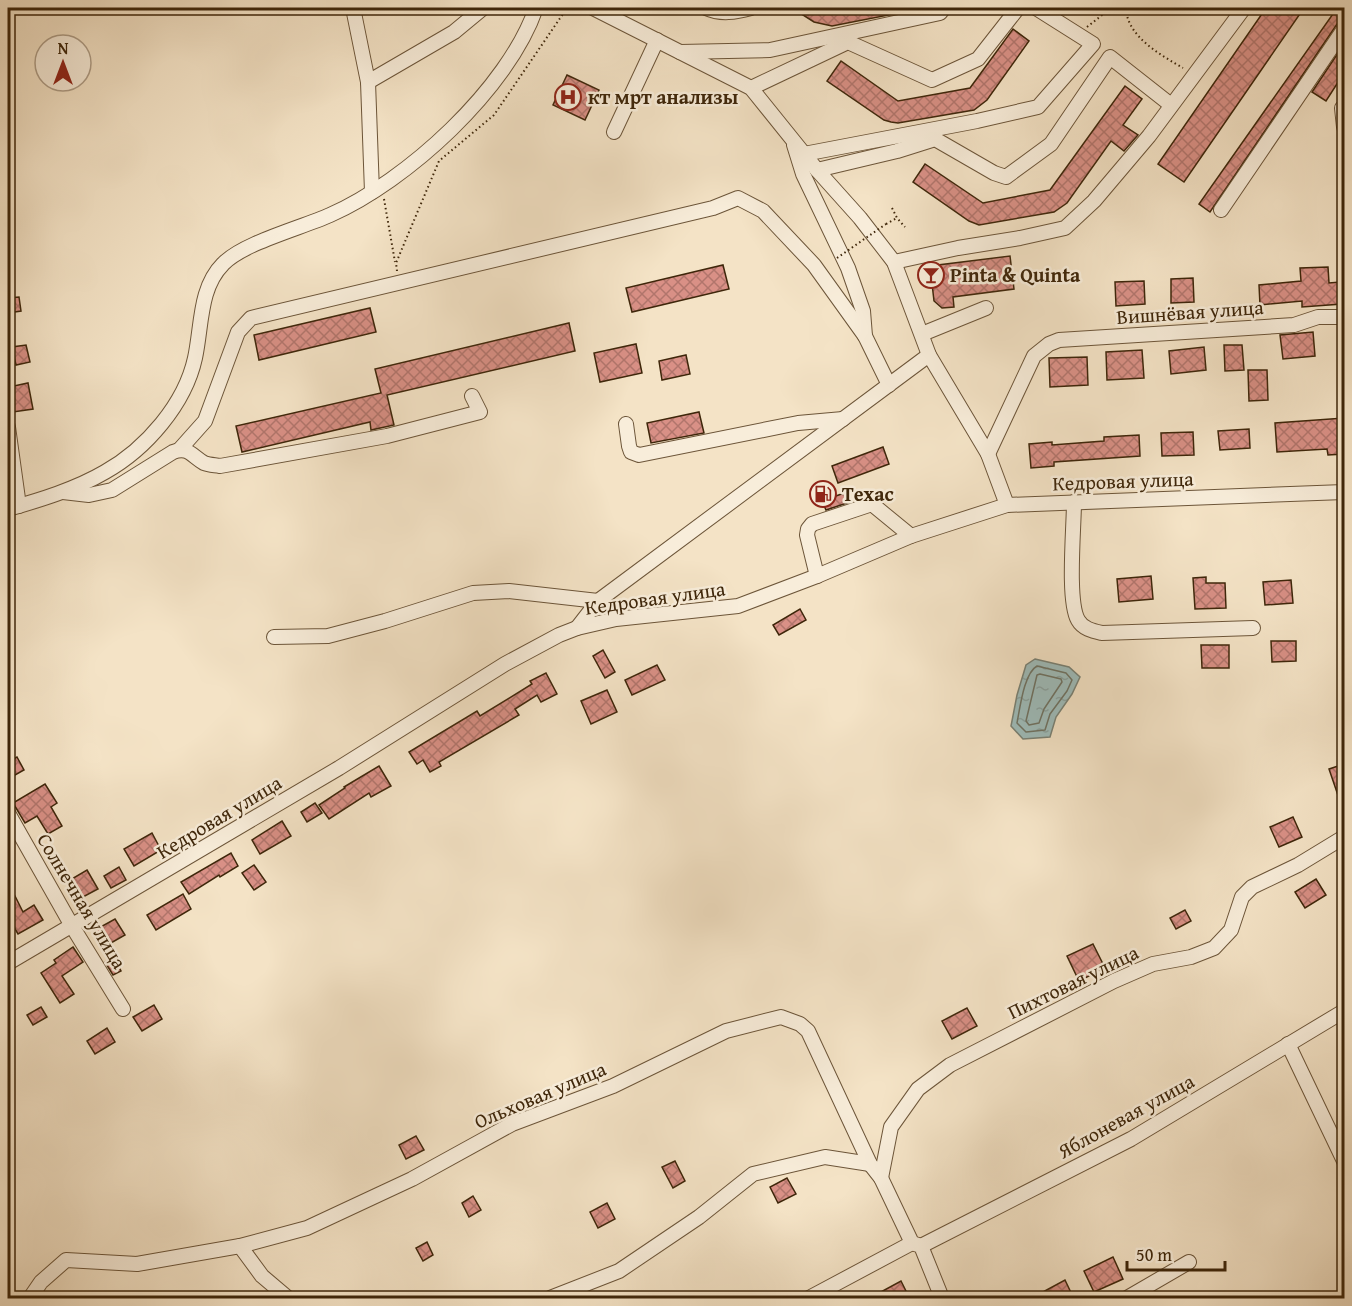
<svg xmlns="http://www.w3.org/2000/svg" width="1352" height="1306" font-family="'Gentium Book Plus',serif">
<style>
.water{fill:url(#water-ripples);stroke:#788175;stroke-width:1.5}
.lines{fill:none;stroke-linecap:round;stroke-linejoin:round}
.shore{stroke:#6e7263;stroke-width:1.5}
.building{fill:url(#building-cross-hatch);stroke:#3e260a;stroke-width:1.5}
.minor-casing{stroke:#6c5539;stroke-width:16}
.path{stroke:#3e260a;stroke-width:2;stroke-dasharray:1.5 3;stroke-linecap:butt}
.minor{stroke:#f8edda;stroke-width:14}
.path-bridge{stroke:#3e260a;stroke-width:2;stroke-dasharray:1.5 3;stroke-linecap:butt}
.labels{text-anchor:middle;stroke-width:5;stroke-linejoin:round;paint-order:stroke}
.poi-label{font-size:20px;font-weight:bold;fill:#3e260a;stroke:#f8edda;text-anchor:start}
.street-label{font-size:20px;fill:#3e260a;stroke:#f8edda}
</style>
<defs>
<pattern id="water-ripples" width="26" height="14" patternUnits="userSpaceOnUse" patternTransform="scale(1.5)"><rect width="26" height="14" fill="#9ebdbc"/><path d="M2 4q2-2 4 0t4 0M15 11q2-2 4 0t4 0" fill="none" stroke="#89a2a0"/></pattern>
<pattern id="building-cross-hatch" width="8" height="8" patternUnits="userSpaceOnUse" patternTransform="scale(1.5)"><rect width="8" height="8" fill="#d99086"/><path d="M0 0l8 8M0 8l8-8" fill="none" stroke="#b1756c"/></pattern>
</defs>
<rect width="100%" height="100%" fill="#f4e3c6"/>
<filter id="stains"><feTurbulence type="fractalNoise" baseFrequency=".00333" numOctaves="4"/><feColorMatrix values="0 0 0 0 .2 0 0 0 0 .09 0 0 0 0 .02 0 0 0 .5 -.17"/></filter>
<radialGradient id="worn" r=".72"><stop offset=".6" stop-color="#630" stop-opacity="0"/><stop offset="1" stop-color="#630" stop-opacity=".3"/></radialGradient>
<path class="water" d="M1035,659l34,8 11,10 -8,17 -16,23 -6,20 -27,2 -12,-13 6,-31 9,-30z"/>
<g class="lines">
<g class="shore">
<path d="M1037,666l29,7 6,7 -5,11 -17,23 -5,16 -19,2 -9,-9c3,-15 7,-50 20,-57z"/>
<path d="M1040,674l21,5 1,3 -18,27 -5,14 -10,2 -3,-4 11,-46z"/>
</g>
</g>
<g class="building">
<path d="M792,8h112v4l-72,14 -18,-4z"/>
<path d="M1266,8h38l-120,174 -26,-18z"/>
<path d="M1335,11l9,6v3l-7,4 -127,188 -11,-8z"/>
<path d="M1013,29l16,12 -42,59 -13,10 -76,13 -7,-1 -7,-2 -57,-39 14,-20 57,40 72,-13z"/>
<path d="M1344,44v29l-18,28 -14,-9z"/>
<path d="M567,75l32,15 -14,30 -32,-15z"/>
<path d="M1125,86l17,13 -19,26 15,10 -14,16 -13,-10 -44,62 -13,9 -75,13 -10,-4 -56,-39 12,-18 58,39 67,-13z"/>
<path d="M1010,256l4,33 -61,8 1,10 -12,1 -8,-7 -4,-35z"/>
<path d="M723,265l6,24 -97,23 -6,-24z"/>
<path d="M1328,267l1,16 11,-1 2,22 -40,3v-6l-42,4 -1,-20 42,-4 -1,-13z"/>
<path d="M1193,278l1,24 -23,1v-24z"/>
<path d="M1144,281l1,23 -29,2 -1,-24z"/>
<path d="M19,297l2,14 -13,2v-15z"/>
<path d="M370,308l6,24 -117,28 -5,-25z"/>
<path d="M569,323l6,28 -188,44 7,30 -23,5 -1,-8 -128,30 -6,-26 145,-33 -6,-24z"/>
<path d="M1313,332l2,24 -32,3 -3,-24z"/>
<path d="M636,344l6,29 -42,9 -6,-29z"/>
<path d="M26,345l4,17 -14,3 -4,-18z"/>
<path d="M1224,345h18l2,25 -19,1z"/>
<path d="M1204,347l2,23 -35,4 -2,-23z"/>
<path d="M1142,350l2,28 -37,2 -1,-28z"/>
<path d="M686,355l4,19 -28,6 -3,-19z"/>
<path d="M1087,357l1,28 -38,2 -1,-29z"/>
<path d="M1248,370h19l1,30 -19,1z"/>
<path d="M28,383l5,26 -20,3 -4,-25z"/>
<path d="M699,412l5,21 -53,10 -4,-20z"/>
<path d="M1344,418v36l-16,1 -1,-6 -50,3 -2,-29z"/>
<path d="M1249,429l1,19 -30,2 -2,-19z"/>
<path d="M1193,432l1,23 -32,1 -1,-23z"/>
<path d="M1139,435l1,21 -86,6v4l-23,2 -2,-24 23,-2v3l52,-4v-4z"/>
<path d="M883,447l6,17 -51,19 -6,-17z"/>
<path d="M847,492l3,10 -24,8 -4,-9z"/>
<path d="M1151,576l2,23 -34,3 -2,-23z"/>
<path d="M1206,577v6h19l1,25 -31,1 -2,-31z"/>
<path d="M1291,580l2,23 -28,2 -2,-23z"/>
<path d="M800,609l6,11 -27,15 -6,-10z"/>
<path d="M1271,641h25v20l-24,1z"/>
<path d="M1201,645h28v23h-27z"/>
<path d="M603,650l12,22 -10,6 -12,-22z"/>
<path d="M657,665l8,15 -33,15 -7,-15z"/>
<path d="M546,673l11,21 -16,8 -4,-7 -22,14 4,6 -80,47 2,4 -11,6 -7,-12 -6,4 -8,-12 68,-41 3,5 52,-32 -2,-3z"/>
<path d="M607,690l10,22 -26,12 -10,-23z"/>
<path d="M17,757l7,13 -16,9v-17z"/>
<path d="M1344,764v46h-1l-14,-41z"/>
<path d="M379,766l12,20 -20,11 -2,-4 -40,26 -10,-14 26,-17 -1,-1z"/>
<path d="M45,784l12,19 -6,4 11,19 -14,8 -11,-18 -12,7 -12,-20z"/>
<path d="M315,803l7,10 -15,9 -6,-10z"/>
<path d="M1293,817l9,20 -23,10 -9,-20z"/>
<path d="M282,821l9,15 -31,18 -8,-14z"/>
<path d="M152,833l9,17 -27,16 -10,-17z"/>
<path d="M231,853l7,13 -18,11 -1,-2 -30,19 -8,-12z"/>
<path d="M254,865l12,17 -12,8 -12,-17z"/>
<path d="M119,867l7,13 -15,8 -7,-12z"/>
<path d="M87,870l11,19 -17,9 -11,-18z"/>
<path d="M1316,879l10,16 -21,13 -10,-16z"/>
<path d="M8,882l15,30 11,-7 9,15 -25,14 -10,-17z"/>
<path d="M183,894l8,15 -35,21 -9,-15z"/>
<path d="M1185,910l6,11 -15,8 -6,-11z"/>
<path d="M115,919l10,16 -21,12 -9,-17z"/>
<path d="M1093,944l12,24 -26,13 -12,-25z"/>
<path d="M73,947l10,15 -21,14 12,18 -14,9 -19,-30 15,-10 -2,-3z"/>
<path d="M114,957l7,14 -8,4 -8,-13z"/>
<path d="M154,1005l8,14 -20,12 -9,-14z"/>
<path d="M41,1007l6,10 -14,8 -6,-10z"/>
<path d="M967,1008l10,18 -25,13 -10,-18z"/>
<path d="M107,1028l8,14 -20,12 -8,-13z"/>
<path d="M416,1136l8,14 -18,9 -7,-14z"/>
<path d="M675,1161l10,20 -12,7 -11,-21z"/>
<path d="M787,1178l9,16 -18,9 -8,-16z"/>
<path d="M473,1196l8,14 -12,7 -7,-14z"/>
<path d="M607,1203l8,16 -17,9 -8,-16z"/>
<path d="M427,1242l6,13 -10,6 -7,-13z"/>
<path d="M1113,1257l10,22 -29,13 -10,-21z"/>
<path d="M1065,1280l9,19h-44z"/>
<path d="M901,1281l9,18h-42z"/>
</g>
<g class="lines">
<defs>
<g id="minor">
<path d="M353,8l15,74 4,110"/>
<path d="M593,8l158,80 66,82 43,48 34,44 35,93 59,99 19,51"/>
<path d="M706,8c15,7 30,4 45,0"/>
<path d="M680,52l90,-2 170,-37 4,-5"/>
<path d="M368,82l86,-50 29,-24"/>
<path d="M751,88l97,-46 84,38 46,-21 40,-51"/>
<path d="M1342,108l2,19"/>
<path d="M614,132l43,-92"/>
<path d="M794,145l9,29 45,94 15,43 2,25 24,49"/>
<path d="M804,154l173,-33 61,-14 55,-63 -57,-36"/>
<path d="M817,170l80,-19 38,-12 59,34 12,4 45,-33 59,-87 61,48"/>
<path d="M1221,210l123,-181"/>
<path d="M894,262l64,-14 62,-10 45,-10 29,-27 55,-65 95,-128"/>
<path d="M922,334l64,-26"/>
<path d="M626,424l3,22 2,6 8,3 159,-32 45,-4"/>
<path d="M8,427l11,79"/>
<path d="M180,449l25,-28 33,-89 13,-14 462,-110 25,-10 25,13 51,54 51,71"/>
<path d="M988,454l46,-98 15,-12 10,-4 235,-15 24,-8h26"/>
<path d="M63,492l26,3 23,-5 61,-38c15,-6 19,4 31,11 5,2 10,2 16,3l167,-30 93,-24 -8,-16"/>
<path d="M1074,502c0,25 -7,99 4,118 5,9 15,11 24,13l151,-5"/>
<path d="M8,509c32,-9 68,-20 97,-37 41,-23 80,-68 90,-114 7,-32 4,-70 28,-94 20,-21 78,-36 107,-49 77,-34 178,-126 206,-207"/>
<path d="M817,576l-10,-41 1,-6 4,-5 60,-20 39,32"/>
<path d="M577,628l21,-27 331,-246"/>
<path d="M274,637l54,-1 57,-15 88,-28 36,-2 89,10"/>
<path d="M8,813l64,113 51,83"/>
<path d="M8,963l331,-195 166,-104 54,-29 18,-7 39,-9 122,-13 79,-30 94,-40 96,-31 337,-13"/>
<path d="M1288,1044l56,117"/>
<path d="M881,1178l10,-51 27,-38 32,-24 164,-84 39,-17 38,-7 23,-9 17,-18 11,-33 10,-10 46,-22 46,-28"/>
<path d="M240,1246l22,30 26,22"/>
<path d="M921,1246l210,-107 213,-128"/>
<path d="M30,1298l11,-16 25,-22 71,4 103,-18 67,-18 105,-49 100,-55 101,-38 113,-55 55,-14 19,7 8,7 62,133 11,14 31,65 9,3 21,52"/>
<path d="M550,1298l69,-27 80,-54 54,-43 72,-17 45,7"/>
<path d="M809,1298l103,-55"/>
<path d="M1127,1298l62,-36"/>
</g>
</defs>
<use href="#minor" class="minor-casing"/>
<g class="path">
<path d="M1126,8c1,29 35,47 57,60"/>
<path d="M1087,27l24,-19"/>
<path d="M384,199l11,63"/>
<path d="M892,208l5,10 8,9"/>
<path d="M886,224l11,-6"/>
<path d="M397,271l-1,-8 43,-102 55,-46 73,-107"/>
</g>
<use href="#minor" class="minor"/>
<path class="path-bridge" d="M837,258l49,-34"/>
</g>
<defs>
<symbol id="hospital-ring" viewBox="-11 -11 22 22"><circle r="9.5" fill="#f8edda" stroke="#8f2418" stroke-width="1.5"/><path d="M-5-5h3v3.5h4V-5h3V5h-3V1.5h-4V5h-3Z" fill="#8f2418"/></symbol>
<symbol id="bar-ring" viewBox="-11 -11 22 22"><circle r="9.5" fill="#f8edda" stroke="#8f2418" stroke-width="1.5"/><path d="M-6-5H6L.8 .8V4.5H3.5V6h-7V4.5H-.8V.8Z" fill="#8f2418"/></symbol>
<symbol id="fuel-ring" viewBox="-11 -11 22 22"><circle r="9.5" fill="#f8edda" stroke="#8f2418" stroke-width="1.5"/><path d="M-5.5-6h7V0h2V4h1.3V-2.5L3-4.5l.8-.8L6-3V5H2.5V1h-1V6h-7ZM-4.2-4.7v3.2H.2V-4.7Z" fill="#8f2418"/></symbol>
</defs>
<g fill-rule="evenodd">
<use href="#hospital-ring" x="553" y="82" width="30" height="30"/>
<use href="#bar-ring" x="916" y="260" width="30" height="30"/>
<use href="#fuel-ring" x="808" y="479" width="30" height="30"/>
</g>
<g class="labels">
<g class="poi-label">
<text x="588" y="104">кт мрт анализы</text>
<text x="950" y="282">Pinta &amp; Quinta</text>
<text x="842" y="501">Техас</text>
</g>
<g class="street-label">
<text transform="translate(1190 312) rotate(-4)" y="7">Вишнёвая улица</text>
<text transform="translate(1123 481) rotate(-2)" y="7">Кедровая улица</text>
<text transform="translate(655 598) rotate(-8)" y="7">Кедровая улица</text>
<text transform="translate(219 817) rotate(-31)" y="7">Кедровая улица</text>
<text transform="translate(82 901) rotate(59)" y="7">Солнечная улица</text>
<text transform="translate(1073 982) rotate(-26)" y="7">Пихтовая улица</text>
<text transform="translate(540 1095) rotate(-23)" y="7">Ольховая улица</text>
<text transform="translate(1126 1116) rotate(-29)" y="7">Яблоневая улица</text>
</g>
</g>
<rect width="1352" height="1306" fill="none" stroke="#f4e3c6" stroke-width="30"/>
<rect x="9" y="9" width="1334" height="1288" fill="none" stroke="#3e260a" stroke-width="3"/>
<rect x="15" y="15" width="1322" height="1276" fill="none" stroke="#3e260a" stroke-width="1.5"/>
<g transform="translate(63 63)"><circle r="28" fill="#f8edda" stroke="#ae9d87" stroke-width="1.5"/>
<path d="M0-4.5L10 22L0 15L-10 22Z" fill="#8f2418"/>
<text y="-9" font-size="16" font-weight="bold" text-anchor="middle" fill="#3e260a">N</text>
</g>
<path d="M1127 1261v9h98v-9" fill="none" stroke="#3e260a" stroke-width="3"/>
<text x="1136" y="1261" font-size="18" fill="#3e260a" stroke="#f8edda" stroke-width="4.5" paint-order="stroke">50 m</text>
<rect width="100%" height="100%" filter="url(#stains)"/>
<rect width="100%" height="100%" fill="url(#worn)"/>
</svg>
